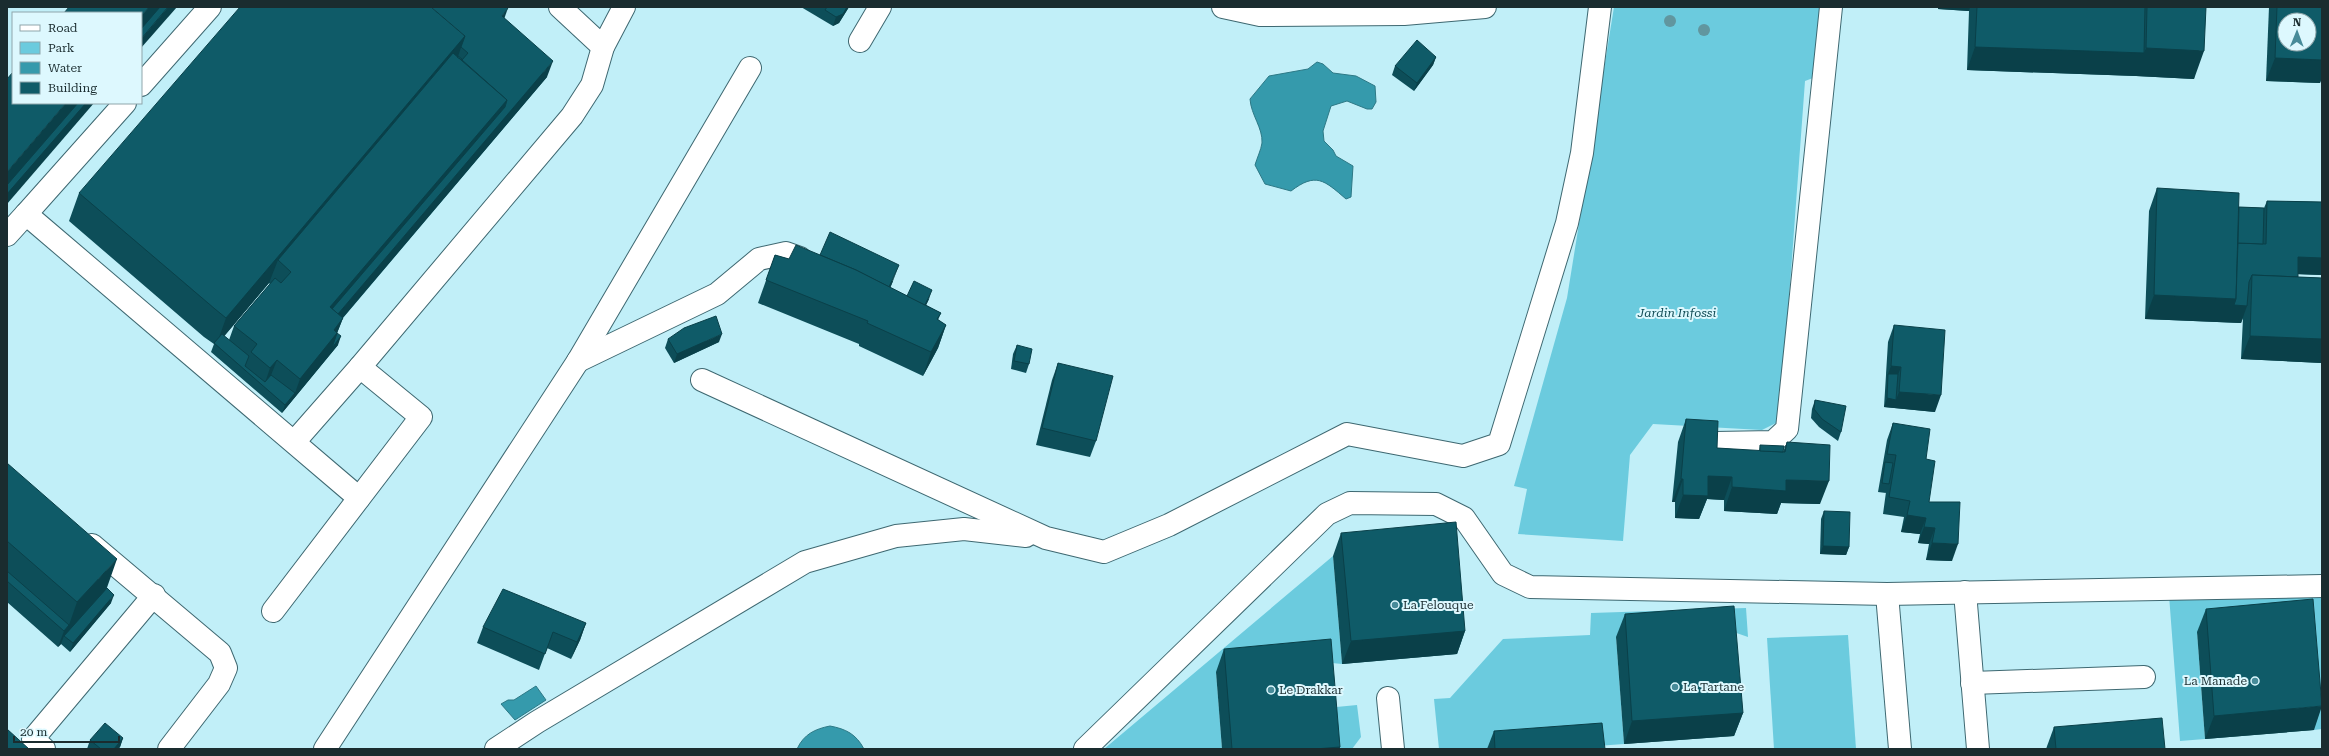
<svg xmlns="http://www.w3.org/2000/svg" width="2329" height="756" font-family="'Roboto Serif',serif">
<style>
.green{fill:#6bcbde}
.water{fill:#359aac;stroke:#2d7986}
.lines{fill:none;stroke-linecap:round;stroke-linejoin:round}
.minor-casing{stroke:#3e6871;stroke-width:24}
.minor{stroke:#fff;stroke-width:22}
.tree{fill:#61969f}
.wall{fill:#0d4e59;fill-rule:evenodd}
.shaded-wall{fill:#0a4049}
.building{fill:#0f5b68;stroke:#0a4049;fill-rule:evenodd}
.poi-dot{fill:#478b99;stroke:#ddf8fe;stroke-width:1.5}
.labels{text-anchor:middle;stroke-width:4;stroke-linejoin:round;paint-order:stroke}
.park-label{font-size:12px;font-style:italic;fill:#134d57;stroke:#ddf8fe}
.poi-label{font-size:12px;fill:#1a2c2f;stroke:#ddf8fe;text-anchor:start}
</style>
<rect width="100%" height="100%" fill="#c1eff8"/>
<g class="green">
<path d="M1614,7h207l-8,71 -8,3 -25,340 -18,9 -109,-6 -23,31 -7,86 -105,-7 9,-45 -13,-3 53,-188z"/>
<path d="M1333,556l9,108 -20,-2 -106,10 6,77h-118z"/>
<path d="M2322,592v137l-8,1 -117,-98 8,107 -25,2 -11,-146z"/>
<path d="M1746,608l2,29 -23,-8 -109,8 8,107 -68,5h-117l-5,-50 16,-1 53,-59 87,-4 1,-22z"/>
<path d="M1848,635l8,114h-82l-7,-111z"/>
<path d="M1357,705l4,32 -9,12h-22l-4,-41z"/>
</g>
<g class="water">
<path d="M1317,62l6,2 10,9 23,3 19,10 1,16 -4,7h-5l-20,-8 -16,5 -8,25 1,10 9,9 3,6 17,10 -2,31 -5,2c-22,-19 -30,-27 -55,-8l-26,-7 -10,-19c2,-7 6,-15 7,-22 1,-15 -11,-28 -12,-44l19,-23 39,-7z"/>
<path d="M536,686l10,14 -31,20 -14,-16 7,-4h6z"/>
<path d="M830,726c16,3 26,8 34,23h-67c7,-15 18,-20 33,-23z"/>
</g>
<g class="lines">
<defs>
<g id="minor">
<path d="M560,7l43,40"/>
<path d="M1223,7l37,8 144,-1 81,-7"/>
<path d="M860,41l20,-34"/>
<path d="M141,85l69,-78"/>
<path d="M26,214l99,-111"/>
<path d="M7,235l19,-21 333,284"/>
<path d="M578,361l139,-67 42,-35 27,-6 14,5"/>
<path d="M702,380l344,158 58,14 65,-27 178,-91 116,22 36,-12 68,-221 15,-70 18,-146"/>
<path d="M295,441l65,-74 212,-251 20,-31 11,-38 21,-40"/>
<path d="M1716,443l57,-1 14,-13 44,-422"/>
<path d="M92,545l128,108 6,15 -7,16 -50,65"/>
<path d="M1965,592l13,157"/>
<path d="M1887,594l13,155"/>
<path d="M273,611l148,-194 -61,-50"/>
<path d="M1972,683l172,-6"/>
<path d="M1388,698l5,51"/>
<path d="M44,749l-11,-10 121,-144"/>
<path d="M325,749l253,-388 172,-293"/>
<path d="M496,749l41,-27 268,-160 91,-26 68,-7 62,7"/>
<path d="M1085,749l242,-235 23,-11 86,1 28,14 39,56 27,13 357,7 435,-8"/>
</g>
</defs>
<use href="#minor" class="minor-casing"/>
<use href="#minor" class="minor"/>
</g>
<g class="tree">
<circle cx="1670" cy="21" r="6"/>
<circle cx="1704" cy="30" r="6"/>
</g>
<g class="wall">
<path d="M801,7h48l-10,16 -6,3z"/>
<path d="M1938,7h268l-12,72 -58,-3 -169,-6 2,-59 -31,-2z"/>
<path d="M2269,7h53v70l-2,6 -54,-2z"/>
<path d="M504,18l43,59 -204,241 -6,15 1,12 -56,68 -71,-61 3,-8 -10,-7 -135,-116 10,-28zM269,283l1,1 -36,42 -5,14 -5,-4z"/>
<path d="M1436,57l-3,8 -19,26 -22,-16 3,-9z"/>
<path d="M2157,188l82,19 25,1 3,-7 55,1v73l-24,-1v3l24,1v85l-81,-4 2,-41 -2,5 -96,-4 4,-108z"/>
<path d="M775,255l14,4 31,-4 73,26 -3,7 17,8 22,3 -3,6 15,8 -3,7 8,5 -8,23 -15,28 -64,-30v-2l-101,-41z"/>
<path d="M1894,325l41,87 -51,-5 4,-65z"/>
<path d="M668,339l51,3 -45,21 -9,-15z"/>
<path d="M1017,345l12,19 -3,9 -15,-4 2,-15z"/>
<path d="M1058,363l38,78 -6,16 -54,-12 16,-65z"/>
<path d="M1815,400l26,32 -3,9 -19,-14 -8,-9 1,-9z"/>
<path d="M1686,419l31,29 42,3 1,-6 23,7 4,-10 33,62 -39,-1 -4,11 -53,-3v-11l-17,-1 -8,20 -24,-1v-16h-3l6,-60z"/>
<path d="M1893,423l33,36 3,43 23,59 -26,-1 3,-16 -11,-1 2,-9 -19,-2 3,-15 -21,-3 3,-22v1l-8,-1 9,-52z"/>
<path d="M7,463l99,126 5,14 -41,49 -9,-8 -3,3 -51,-45z"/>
<path d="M1824,511l25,36 -3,8 -26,-1 1,-35z"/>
<path d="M1341,533l124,98 -8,23 -115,10 -9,-108z"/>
<path d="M2206,609l108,121 -109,9 -8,-107z"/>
<path d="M1625,614l118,99 -9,23 -110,8 -8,-107z"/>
<path d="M586,623l-6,17 -9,19 -24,-11 -8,22 -62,-27 6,-16z"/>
<path d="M1224,649l116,98 -1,2h-117l-6,-77z"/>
<path d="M2054,727l111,22h-119z"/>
<path d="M1494,731l111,18h-118z"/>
<path d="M123,738l-3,9 -2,2h-31l3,-9z"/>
</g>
<g class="shaded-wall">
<path d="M149,7h19l-27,32v-23z"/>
<path d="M168,7h9l-36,41v-9z"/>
<path d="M847,7h2l-10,16 -6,3 3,-9z"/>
<path d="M1939,7h31l-1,4 -31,-2z"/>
<path d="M508,8l-6,17v-9z"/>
<path d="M465,36l-10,29 -177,195 -9,23 -53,63 10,-28z"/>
<path d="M1975,47l169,6 2,-5 58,3 -10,28 -58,-3 -169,-6z"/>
<path d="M1436,57l-3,8 -19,26 3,-8z"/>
<path d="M2275,58l47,2v17l-2,6 -54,-2z"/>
<path d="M553,61l-6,16 -219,258 6,-16z"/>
<path d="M507,100l-8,23 -167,194 -2,-10z"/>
<path d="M66,103h28l-87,101v-32z"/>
<path d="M2298,257l24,1v17l-30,-1z"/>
<path d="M899,265l-6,16 -12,29 6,-17z"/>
<path d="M932,290l-3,9 -8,17 3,-8z"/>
<path d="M2154,295l82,4 11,7 -6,17 -96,-4z"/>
<path d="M343,318l-9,23 7,-5 -3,9 -56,68 3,-8 10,-12 5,-14 34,-49z"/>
<path d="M946,325l-8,23 -15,28 8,-24z"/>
<path d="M722,334l-3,8 -45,21 3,-9z"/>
<path d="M2250,336l72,3v24l-81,-4z"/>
<path d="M277,360l-9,23 -4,3 6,-18z"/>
<path d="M1891,366l10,1 -6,16 -7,-9z"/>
<path d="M1899,392l42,3 -6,17 -51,-5 3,-9 9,2z"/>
<path d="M1708,476l24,1 -8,23 -17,-1 -8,20 -24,-1 8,-23z"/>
<path d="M1681,479h2l-8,23h-3z"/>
<path d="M1786,480l43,1 -9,23 -39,-1 -4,11 -53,-3 8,-24z"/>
<path d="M1907,515l19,3 -6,16 -19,-2z"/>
<path d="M1924,527l11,1 -6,16 -11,-1z"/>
<path d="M1932,543l26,1 -6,17 -26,-1z"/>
<path d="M1823,546l26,1 -3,8 -26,-1z"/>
<path d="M117,559l-14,40 -39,37 -3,8 -3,3 6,-16 5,-6 8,-23z"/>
<path d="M114,595l-3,8 -41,49 3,-9z"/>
<path d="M586,623l-6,17 -9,19 6,-17z"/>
<path d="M1465,631l-8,23 -115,10 9,-23z"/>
<path d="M2322,706l-8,24 -109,9 9,-23z"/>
<path d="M1743,713l-9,23 -110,8 8,-23z"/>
<path d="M123,738l-3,9 -2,2h-4z"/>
<path d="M1340,747l-1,2h-24z"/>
</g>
<g class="building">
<path d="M69,7h80l-8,9v-3h-77z"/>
<path d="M160,7h8l-27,32v-10z"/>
<path d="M240,7h191l34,29 -239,282 -11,-9 -136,-116z"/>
<path d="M431,7h75l2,1 -6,8 51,45 -215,253 -6,-5 173,-202 2,-7 -45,-40 6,-7 -7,-6 4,-11z"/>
<path d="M827,7h20l-4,7 -7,3 -11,-7z"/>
<path d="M1977,7h168l-1,46 -169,-6z"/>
<path d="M2147,7h59l-2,44 -58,-3z"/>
<path d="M2277,7h45v53l-47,-2zM2285,20h24v24h-24z"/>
<path d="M1417,40l19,17 -19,26 -22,-17z"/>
<path d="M453,53l54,47 -177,207 13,11 -9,12 3,3 -37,46 -23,-19 -7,8 -19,-16 6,-8 -23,-18 41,-48 6,5 10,-11 -13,-12z"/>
<path d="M458,56l4,3v1l-5,-3z"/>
<path d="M13,72v31h53l-59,69v-93z"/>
<path d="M78,103h8l-79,91v-9z"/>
<path d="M2157,188l82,5 -3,106 -82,-4z"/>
<path d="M2267,201l55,1v56l-24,-1v20l-46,-2 -3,7 -2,24 -13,-1 2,-6 2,-56 28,1z"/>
<path d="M2239,207l25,1 -1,36 -25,-1z"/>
<path d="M830,232l69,33 -10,22 -33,-17 -36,-15z"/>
<path d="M796,245l60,25 85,43 -4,6 9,6 -15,27 -64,-29 1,-2 -102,-41 9,-25 14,4z"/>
<path d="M2252,275l70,3v61l-72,-3z"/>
<path d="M914,281l18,9 -7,15 -18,-9z"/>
<path d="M716,316l6,18 -45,20 -9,-15 16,-11z"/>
<path d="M1894,325l51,5 -4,65 -42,-3 2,-25 -10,-1z"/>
<path d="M337,333l4,3 -9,12z"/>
<path d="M222,334l27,22 -4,10 20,16 6,-7 24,18 -10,12 -71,-62z"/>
<path d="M1017,345l15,4 -3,15 -15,-3z"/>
<path d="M1058,363l55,13 -17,65 -54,-13z"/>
<path d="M1888,374h10l-2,26 -9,-2z"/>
<path d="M1815,400l31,6 -5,26 -19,-13 -8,-10z"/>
<path d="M1686,419l32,2 -1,27 68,4 2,-10 43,3 -1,36 -43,-1v11l-54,-4v-10l-24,-1v20l-25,-1v-16h-2z"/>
<path d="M1893,423l37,6 -4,30 9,2 -6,41h31l-2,42 -26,-1 3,-15 -11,-1 2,-9 -19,-3 3,-14 -21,-4 7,-42 -9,-1z"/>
<path d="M1760,445l24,1 -1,6 -23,-1z"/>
<path d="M1885,462l8,1 -4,21 -7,-1z"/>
<path d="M7,463l110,96 -40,43 -70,-61z"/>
<path d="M1824,511l26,1 -1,35 -26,-1z"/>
<path d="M1456,522l9,109 -114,10 -10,-108z"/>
<path d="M7,571l62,54 -5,6 -57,-50z"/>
<path d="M107,588l7,7 -41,48 -9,-7z"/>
<path d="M503,589l83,34 -9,19 -24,-10 -8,22 -62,-27z"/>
<path d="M2313,599l9,107 -108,10 -8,-107z"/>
<path d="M1734,606l9,107 -111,8 -7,-107z"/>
<path d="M1331,639l9,108 -25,2h-83l-8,-100z"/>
<path d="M2162,718l3,31h-109l-2,-22z"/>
<path d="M105,723l18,15 -9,11h-13l-11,-9z"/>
<path d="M1602,723l3,26h-110l-1,-18z"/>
<path d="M7,729l22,20h-22z"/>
</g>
<g class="poi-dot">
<circle cx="1395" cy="605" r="4"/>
<circle cx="2255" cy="681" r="4"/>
<circle cx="1675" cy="687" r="4"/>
<circle cx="1271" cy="690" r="4"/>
</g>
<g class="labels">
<g class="park-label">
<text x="1677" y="317">Jardin Infossi</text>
</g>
<g class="poi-label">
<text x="1403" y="609">La Felouque</text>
<text x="2247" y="685" text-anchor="end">La Manade</text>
<text x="1683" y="691">La Tartane</text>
<text x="1279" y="694">Le Drakkar</text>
</g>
</g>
<rect width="2329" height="756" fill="none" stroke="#1a2c2f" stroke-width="16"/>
<rect x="12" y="12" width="130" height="92" fill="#ddf8fe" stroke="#8fa6ab"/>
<rect x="20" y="25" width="20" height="6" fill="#ffffff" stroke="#8fa6ab"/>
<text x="48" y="32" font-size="12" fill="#1a2c2f">Road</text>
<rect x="20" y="42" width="20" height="12" fill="#6bcbde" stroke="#8fa6ab"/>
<text x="48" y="52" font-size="12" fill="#1a2c2f">Park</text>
<rect x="20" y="62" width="20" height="12" fill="#359aac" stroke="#8fa6ab"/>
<text x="48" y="72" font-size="12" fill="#1a2c2f">Water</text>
<rect x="20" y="82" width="20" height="12" fill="#0f5b68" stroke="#8fa6ab"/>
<text x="48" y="92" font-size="12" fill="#1a2c2f">Building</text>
<g transform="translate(2297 32) rotate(1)"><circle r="19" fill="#ddf8fe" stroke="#8fa6ab"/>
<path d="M0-3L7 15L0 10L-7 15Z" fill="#478b99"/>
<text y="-6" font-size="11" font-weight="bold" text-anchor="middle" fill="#1a2c2f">N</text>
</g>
<path d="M14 736v6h105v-6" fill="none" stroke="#1a2c2f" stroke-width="2"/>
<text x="20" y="736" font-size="12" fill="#1a2c2f" stroke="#ddf8fe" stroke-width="3" paint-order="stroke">20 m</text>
</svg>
